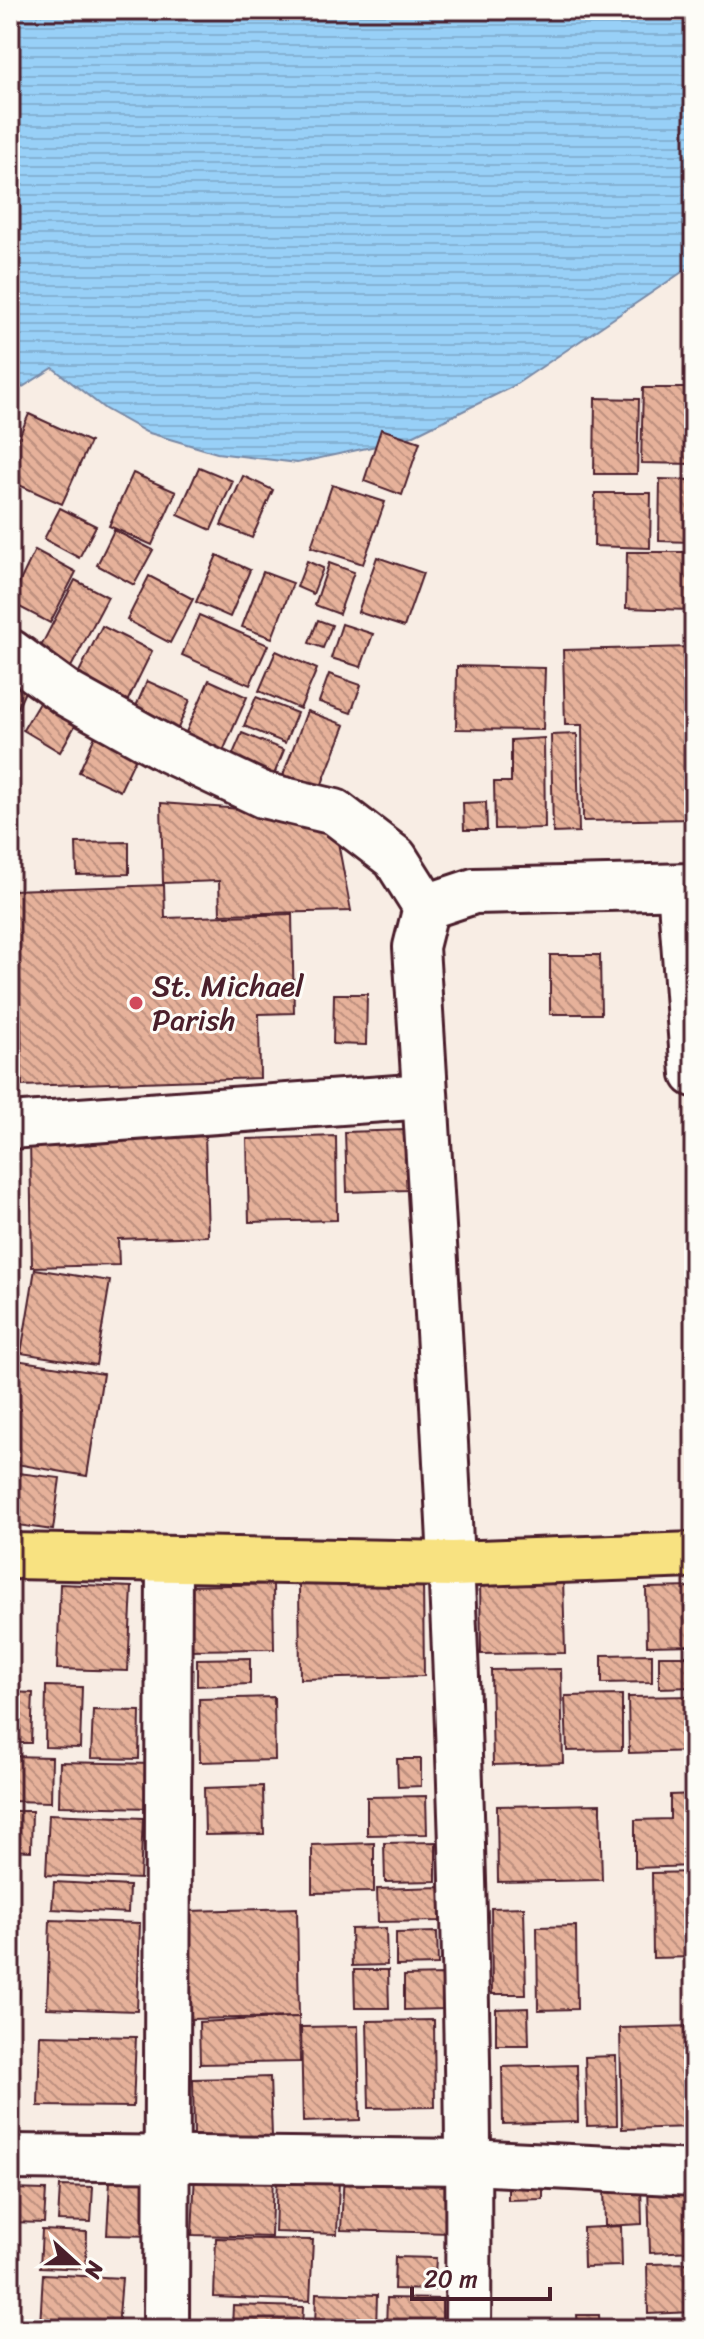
<svg xmlns="http://www.w3.org/2000/svg" width="704" height="2339" font-family="Sriracha,sans-serif">
<style>
.water{fill:url(#water-rules);stroke:#7989a5;stroke-width:2}
.building{fill:url(#building-back-hatch);stroke:#4a1f2b;stroke-width:2}
.lines{fill:none;stroke-linecap:round;stroke-linejoin:round}
.minor-casing{stroke:#4a1f2b;stroke-width:50}
.major-casing{stroke:#4a1f2b;stroke-width:50}
.minor{stroke:#fdfcf7;stroke-width:44}
.major{stroke:#f8e281;stroke-width:44}
.poi-dot{fill:#d1495b;stroke:#fdfcf7;stroke-width:3}
.labels{text-anchor:middle;stroke-width:6;stroke-linejoin:round;paint-order:stroke}
.poi-label{font-size:30px;fill:#4a1f2b;stroke:#fdfcf7;text-anchor:start}
</style>
<defs>
<pattern id="water-rules" width="6" height="5" patternUnits="userSpaceOnUse" patternTransform="scale(2)"><rect width="6" height="5" fill="#98d0f7"/><path d="M0 2.5h6" fill="none" stroke="#84b2d4"/></pattern>
<pattern id="building-back-hatch" width="6" height="6" patternUnits="userSpaceOnUse" patternTransform="scale(2)"><rect width="6" height="6" fill="#e6b19a"/><path d="M-1 5l2 2M0 0l6 6M5-1l2 2" fill="none" stroke="#bc8f7e"/></pattern>
</defs>
<rect width="100%" height="100%" fill="#f8ede4"/>
<filter id="ink" filterUnits="userSpaceOnUse"><feTurbulence type="fractalNoise" baseFrequency=".0125" numOctaves="2"/><feDisplacementMap in="SourceGraphic" scale="16" xChannelSelector="R" yChannelSelector="G"/><feConvolveMatrix kernelMatrix="1 2 1 2 8 2 1 2 1" color-interpolation-filters="sRGB"/></filter>
<g filter="url(#ink)">
<path class="water" d="M10,10h684v254l-182,123 -108,53 -107,23 -80,-10 -71,-21 -41,-23 -52,-41 -43,27z"/>
<g class="building">
<path d="M643,388h51v76l-53,-1z"/>
<path d="M595,398l44,1 -2,75h-43z"/>
<path d="M29,414l61,28 -28,62 -52,-23v-24z"/>
<path d="M381,429l39,13 -18,53 -38,-14z"/>
<path d="M199,467l34,14 -22,49 -33,-15z"/>
<path d="M133,473l43,19 -24,53 -43,-19z"/>
<path d="M243,476l30,14 -21,48 -31,-13z"/>
<path d="M660,479l32,1 -2,62 -31,-1z"/>
<path d="M332,485l53,17 -22,62 -52,-17z"/>
<path d="M595,493h56l-1,55 -56,-2z"/>
<path d="M60,508l36,18 -17,32 -35,-19z"/>
<path d="M114,530l39,20 -19,35 -37,-20z"/>
<path d="M35,550l41,22 -26,51 -40,-21z"/>
<path d="M627,552h64l-2,58 -63,-2z"/>
<path d="M217,555l33,15 -20,47 -34,-15z"/>
<path d="M377,557l46,16 -19,54 -46,-15z"/>
<path d="M307,561l16,7 -10,26 -16,-7z"/>
<path d="M329,563l25,9 -15,42 -24,-9z"/>
<path d="M263,572l30,11 -21,55 -30,-11z"/>
<path d="M149,576l44,23 -23,44 -43,-23z"/>
<path d="M75,580l33,17 -38,72 -32,-17z"/>
<path d="M199,615l69,30 -18,40 -68,-30z"/>
<path d="M318,620l14,5 -9,23 -14,-5z"/>
<path d="M342,624l31,10 -12,33 -30,-9z"/>
<path d="M102,626l50,25 -26,53 -50,-26z"/>
<path d="M694,647v172l-111,2 -1,-96h-17l-2,-75z"/>
<path d="M276,651l41,18 -17,40 -41,-18z"/>
<path d="M457,666l88,2 -2,62 -87,-1z"/>
<path d="M329,674l32,11 -10,28 -32,-11z"/>
<path d="M10,677l18,8 -18,40z"/>
<path d="M209,680l38,17 -30,68 -38,-17z"/>
<path d="M147,681l43,19 -17,40 -43,-20z"/>
<path d="M256,697l41,16 -12,30 -41,-17z"/>
<path d="M39,703l37,21 -16,28 -37,-22z"/>
<path d="M307,711l38,14 -25,64 -37,-14z"/>
<path d="M242,733l42,17 -15,37 -43,-17z"/>
<path d="M577,734l2,98 -26,1 -2,-98z"/>
<path d="M95,736l42,19 -17,36 -41,-19z"/>
<path d="M544,738l1,90 -50,1 -1,-47h17v-42z"/>
<path d="M486,802l1,28h-23l-1,-27z"/>
<path d="M161,803l172,13 18,95 -131,3 -1,-33 -56,2z"/>
<path d="M129,842v32l-52,1 -1,-32z"/>
<path d="M164,885l1,33 127,-4 2,99 -35,1 1,64 -238,8 -1,-66h-11l1,-130z"/>
<path d="M550,955h50l1,59h-51z"/>
<path d="M334,994h33l-1,51 -33,-1z"/>
<path d="M406,1130l1,60 -60,2 -2,-60z"/>
<path d="M205,1134l3,102 -90,3 1,26 -87,2 -2,-130z"/>
<path d="M336,1136l1,84 -88,2 -2,-83z"/>
<path d="M35,1269l75,12 -14,84 -75,-12z"/>
<path d="M16,1360l87,14 -16,102 -77,-13v-67z"/>
<path d="M10,1472l50,6 -7,52 -43,-6z"/>
<path d="M563,1578l2,75 -84,1 -1,-74z"/>
<path d="M423,1581l1,95 -124,3 -1,-95z"/>
<path d="M60,1584l72,3 -4,84 -71,-2z"/>
<path d="M273,1584l1,65 -87,1 -1,-64z"/>
<path d="M694,1587v58l-47,1 -1,-58z"/>
<path d="M652,1654v28l-50,1v-28z"/>
<path d="M659,1656h35v31l-35,1z"/>
<path d="M250,1658v26l-53,2v-27z"/>
<path d="M561,1669l2,94 -70,2 -2,-95z"/>
<path d="M46,1686l36,1 -2,61 -35,-1z"/>
<path d="M10,1692l23,1 -2,50h-21z"/>
<path d="M622,1695v55l-55,1 -2,-55z"/>
<path d="M694,1696v55l-65,2 -1,-56z"/>
<path d="M274,1697l1,63 -75,2 -1,-63z"/>
<path d="M93,1710l47,1 -1,48 -48,-1z"/>
<path d="M10,1756l42,1 -1,45 -41,-1z"/>
<path d="M397,1759h24v27l-23,1z"/>
<rect x="685" y="1759" width="9" height="28"/>
<path d="M60,1762l93,2 -1,44 -93,-2z"/>
<path d="M263,1786l1,48 -59,1 -1,-47z"/>
<path d="M694,1794v72l-59,2v-48l35,-1v-24z"/>
<path d="M426,1796l1,38 -60,1v-38z"/>
<path d="M600,1804l2,76 -104,2 -1,-76z"/>
<path d="M10,1811h22l-1,40 -21,-1z"/>
<path d="M49,1814l94,4 -3,61 -94,-4z"/>
<path d="M436,1842v39l-51,1 -1,-39z"/>
<path d="M374,1843v49l-62,1v-48z"/>
<path d="M694,1872v85l-41,1 -1,-85z"/>
<path d="M54,1882l75,4 -1,27 -76,-4z"/>
<path d="M440,1887v34l-62,1 -1,-33z"/>
<path d="M524,1907l2,87h-34l-1,-86z"/>
<path d="M297,1908l2,109 -109,2 -2,-108z"/>
<path d="M50,1920l90,3 -3,88 -90,-3z"/>
<path d="M576,1926l1,83 -39,1 -1,-83z"/>
<path d="M386,1928l1,37 -35,1 -1,-37z"/>
<path d="M437,1932l1,33 -42,1v-33z"/>
<path d="M10,1949l10,1 -1,48h-9z"/>
<path d="M354,1970h34l1,38h-34z"/>
<path d="M444,1975l1,34 -41,1v-34z"/>
<path d="M528,2008l1,37h-33v-36z"/>
<path d="M299,2017l1,45 -100,2 -1,-42z"/>
<path d="M434,2020l1,87 -66,1 -2,-87z"/>
<path d="M358,2026l2,94 -57,2 -2,-95z"/>
<path d="M694,2026v101l-72,2 -2,-101z"/>
<path d="M40,2035l96,2 -3,70 -95,-1z"/>
<path d="M616,2056l1,69 -30,1 -2,-69z"/>
<path d="M577,2065l1,57 -75,2 -1,-57z"/>
<path d="M270,2077l2,59 -78,1 -1,-58z"/>
<path d="M543,2170v29l-35,1v-29z"/>
<path d="M195,2172l78,2 -2,63 -79,-2z"/>
<path d="M344,2173l108,4 -2,56 -109,-3z"/>
<path d="M277,2178l62,2 -2,54 -62,-2z"/>
<path d="M110,2180l48,2 -2,54 -49,-1z"/>
<path d="M641,2184l1,40 -37,2 -1,-40z"/>
<path d="M694,2185v66l-44,2 -2,-66z"/>
<path d="M60,2186l33,1 -2,35 -33,-1z"/>
<path d="M10,2189l36,1 -2,33 -34,-1z"/>
<path d="M621,2226l1,40 -38,1 -1,-39z"/>
<path d="M42,2230l45,2 -1,37 -46,-2z"/>
<path d="M216,2238l97,2 -3,61 -96,-4z"/>
<path d="M395,2257l41,1 -2,32 -40,-1z"/>
<path d="M694,2263v49l-46,2 -1,-50z"/>
<path d="M43,2274l79,4 -4,51 -78,-3z"/>
<path d="M316,2293l61,2 -1,34h-61z"/>
<path d="M387,2298l55,1v30h-56z"/>
<path d="M233,2305l70,2 -1,22h-70z"/>
<path d="M577,2315h22l1,14h-22z"/>
<path d="M577,2326v3h-43v-1z"/>
</g>
<g class="lines">
<defs>
<g id="minor">
<path d="M10,652l59,43 99,55 95,45 72,17 60,46 31,49"/>
<path d="M680,887l14,187"/>
<path d="M10,1126l415,-30"/>
<path d="M10,2157l460,5 224,11"/>
<path d="M166,2329l3,-770"/>
<path d="M468,2329c4,-461 -23,-922 -52,-1382l10,-40 48,-16 220,-5"/>
</g>
<path id="major" d="M10,1556l443,8 241,-9"/>
</defs>
<use href="#minor" class="minor-casing"/>
<use href="#major" class="major-casing"/>
<use href="#minor" class="minor"/>
<use href="#major" class="major"/>
</g>
</g>
<circle class="poi-dot" cx="136" cy="1003" r="8"/>
<g class="labels">
<g class="poi-label">
<text x="152" y="996">St. Michael<tspan x="152" dy="34">Parish</tspan></text>
</g>
</g>
<rect width="704" height="2339" fill="none" stroke="#fdfcf7" stroke-width="40"/>
<rect x="20" y="20" width="664" height="2299" fill="none" stroke="#4a1f2b" stroke-width="3" filter="url(#ink)"/>
<g transform="translate(76 2263) rotate(111)" stroke="#fdfcf7" stroke-width="6" paint-order="stroke">
<path d="M0-6L14 30L0 20L-14 30Z" fill="#4a1f2b"/>
<text y="-12" font-size="22" font-weight="bold" text-anchor="middle" fill="#4a1f2b">N</text>
</g>
<path d="M412 2287v12h138v-12" fill="none" stroke="#4a1f2b" stroke-width="4"/>
<text x="424" y="2287" font-size="24" fill="#4a1f2b" stroke="#fdfcf7" stroke-width="6" paint-order="stroke">20 m</text>
</svg>
